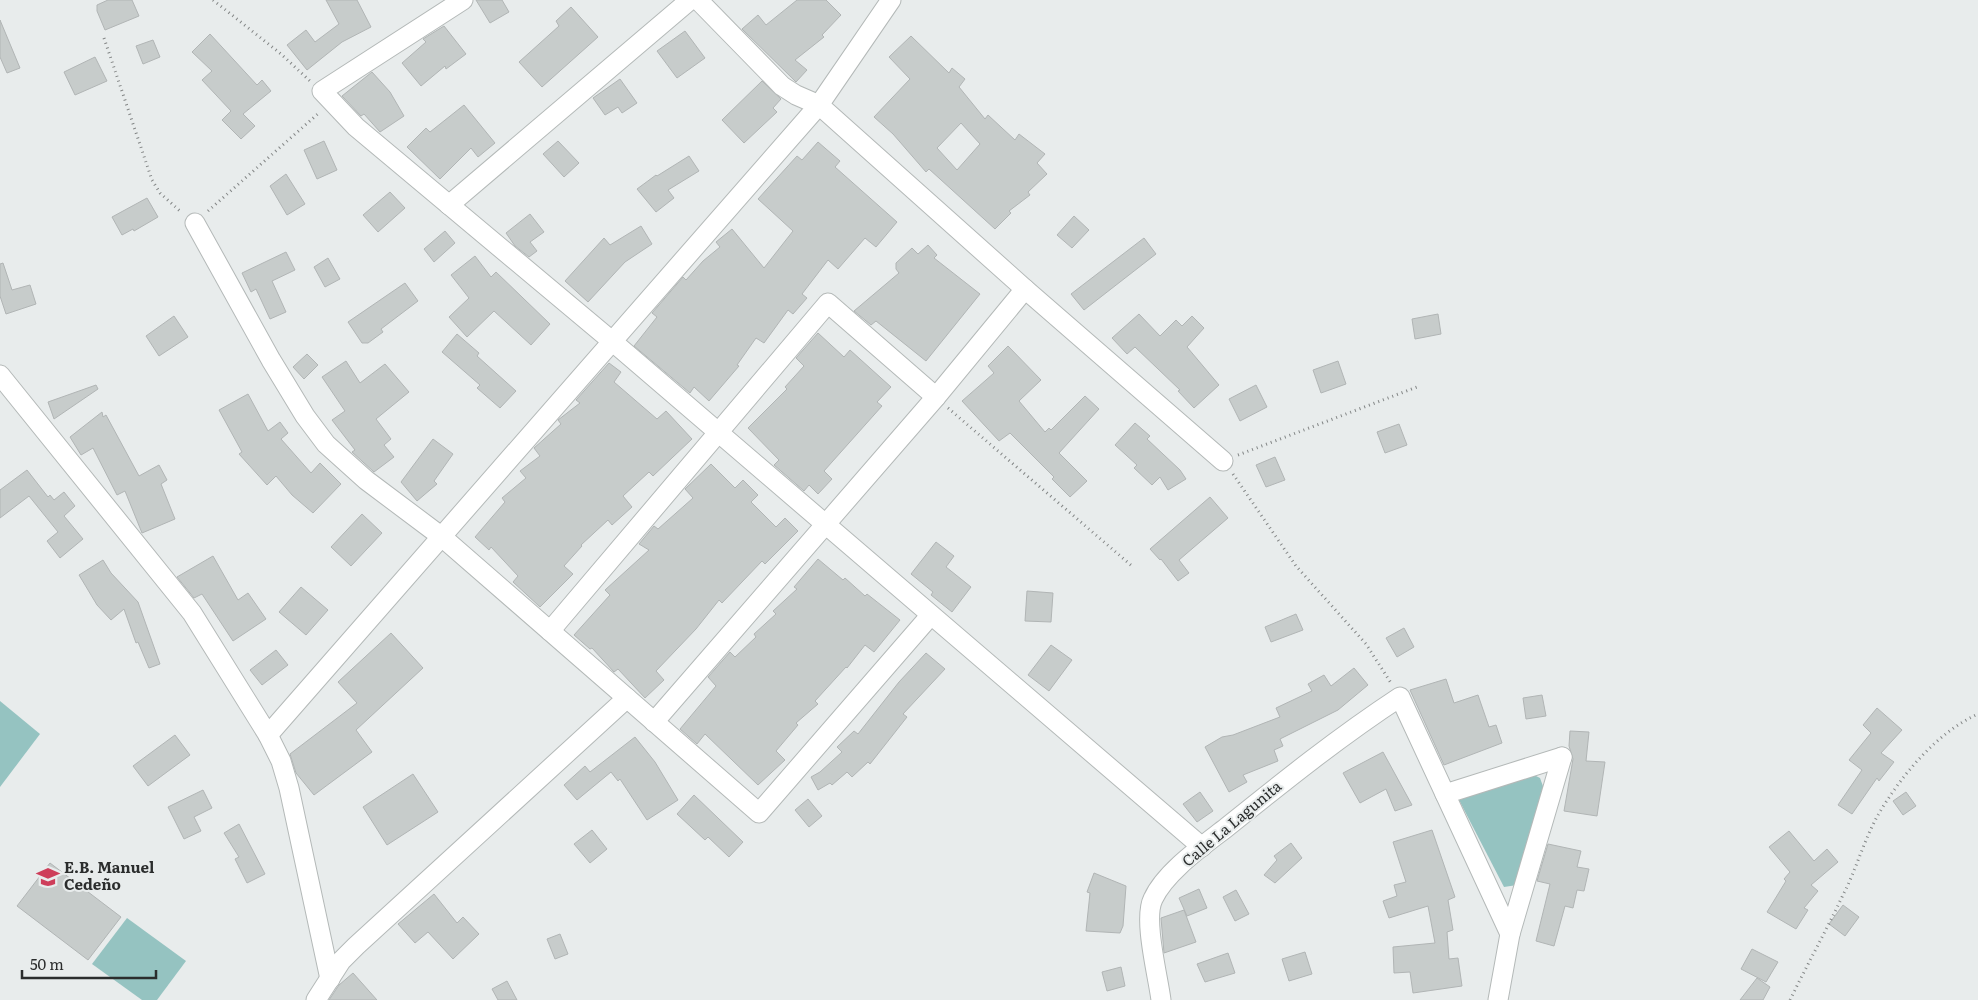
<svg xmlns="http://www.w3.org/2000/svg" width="1978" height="1000" font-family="Literata,serif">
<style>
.green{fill:#95c3c1}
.building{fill:#c7cccb;stroke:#b1b5b5;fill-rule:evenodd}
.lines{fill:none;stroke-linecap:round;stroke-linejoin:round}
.minor-casing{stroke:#b4b9b8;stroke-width:21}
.path{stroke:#838686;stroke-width:3;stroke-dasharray:1 4;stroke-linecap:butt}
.minor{stroke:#fff;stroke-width:19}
.labels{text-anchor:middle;stroke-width:4;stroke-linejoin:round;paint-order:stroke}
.street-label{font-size:15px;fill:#2b2d2d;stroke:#e8ecec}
.poi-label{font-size:15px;font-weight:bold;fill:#2b2d2d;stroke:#e8ecec;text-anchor:start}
</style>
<rect width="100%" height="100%" fill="#e8ecec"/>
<g class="green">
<path d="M0,701l40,33 -40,53z"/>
<path d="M1532,774l8,4 4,11 -27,96 -13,2 -45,-87z"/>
<path d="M127,918l59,43 -29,39h-15l-50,-36z"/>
</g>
<g class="building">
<path d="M108,0h24l7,16 -34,14 -8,-19v-6z"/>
<path d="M326,0h31l14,27 -29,15 -35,28 -20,-25 19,-15 9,12 24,-18z"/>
<path d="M476,0h26l7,12 -19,11z"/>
<path d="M797,0h29l15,15 -19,20 2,2 -29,23 12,10 -11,12 -54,-53 16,-14 8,10z"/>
<path d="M571,7l27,30 -56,50 -23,-25 40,-36 -3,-5z"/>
<path d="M0,20l20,48 -13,5 -7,-16z"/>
<path d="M444,26l22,28 -20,15 -1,-3 -24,20 -19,-23 24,-21 -3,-3z"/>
<path d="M685,31l20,27 -28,20 -20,-27z"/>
<path d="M210,34l47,51 5,-5 9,11 -28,23 12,12 -14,13 -19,-19 9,-9 -29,-31 10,-9 -20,-19z"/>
<path d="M911,36l38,37 3,-5 13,11 -6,8 26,32 3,-4 27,25 4,-6 26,20 -8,9 10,11 -19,18 2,3 -21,16 2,2 -16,16 -66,-60 -3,3 -33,-38 -19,-17 36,-38 -21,-22zM961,123l19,21 -23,26 -20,-22z"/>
<path d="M153,40l7,17 -17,7 -7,-18z"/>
<path d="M95,57l12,24 -32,14 -11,-23z"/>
<path d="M372,72l18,20 14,24 -24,16 -16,-18 -3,2 -19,-20z"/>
<path d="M620,79l17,24 -15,10 -4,-6 -13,8 -12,-17z"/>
<path d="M762,81l19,18 -8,9 4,4 -33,31 -22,-23z"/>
<path d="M464,105l31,38 -17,14 -7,-9 -31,31 -33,-32 19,-19 4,4z"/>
<path d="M324,141l13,29 -20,9 -13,-29z"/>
<path d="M558,141l21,22 -15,14 -21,-23z"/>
<path d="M818,142l22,19 -5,6 62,55 -21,25 -11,-9 -27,31 -10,-9 -26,34 5,4 -14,16 -5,-4 -24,33 -8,-5 -19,27 2,1 -30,35 -15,-14 -4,6 -56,-47 23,-29 -5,-4 31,-36 3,3 17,-19 17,-14 -4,-5 16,-13 32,39 29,-37 -35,-32 39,-43 5,4z"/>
<path d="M689,156l10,15 -31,19 6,8 -18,14 -19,-23 19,-14 1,1z"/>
<path d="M286,174l19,30 -18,11 -17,-29z"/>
<path d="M390,192l15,16 -27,24 -15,-17z"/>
<path d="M147,198l11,19 -24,14 -1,-2 -11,6 -10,-18z"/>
<path d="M530,214l14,18 -14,10 7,9 -8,6 -14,-11 -9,-13z"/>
<path d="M1074,216l15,14 -17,18 -15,-13z"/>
<path d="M641,226l11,18 -27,18 -37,40 -23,-21 39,-43 6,7z"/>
<path d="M445,231l10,12 -21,19 -10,-13z"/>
<path d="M1144,238l12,16 -72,56 -13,-16z"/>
<path d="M928,245l9,10 -3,3 46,36 -54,67 -50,-40 -5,4 -17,-14 45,-38 -3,-4v-6l16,-15 6,6z"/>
<path d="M286,252l9,18 -23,11 14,31 -16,7 -14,-30 -5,3 -9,-19z"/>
<path d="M475,256l16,21 5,-5 54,52 -19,21 -37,-34 -27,26 -18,-20 20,-19 -18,-23z"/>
<path d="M328,258l12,21 -15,8 -11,-20z"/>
<path d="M3,263l9,27 18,-5 6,19 -30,10 -6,-18v-32z"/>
<path d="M405,283l13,18 -37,28 2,3 -15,11h-6l-14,-21z"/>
<path d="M1139,314l21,22 16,-16 6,6 10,-10 12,12 -17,19 32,38 -25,23 -16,-17 2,-1 -45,-43 -8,7 -15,-16z"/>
<path d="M1438,314l3,20 -26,5 -3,-20z"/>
<path d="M174,316l14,21 -29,19 -13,-20z"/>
<path d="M818,333l26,24 6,-7 41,37 -14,15 5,4 -58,65 8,8 -14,15 -9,-9 -5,6 -30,-26 5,-5 -31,-32 39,-39 -2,-2 19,-21 -8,-8z"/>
<path d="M457,334l22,19 -2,3 39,35 -16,17 -23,-20 3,-3 -38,-33z"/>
<path d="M1008,346l33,34 -22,21 26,31 4,-4 2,2 34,-34 14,13 -40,44 28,28 -17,16 -18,-18 2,-2 -44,-44 -11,8 -37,-40 32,-28 -6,-7z"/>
<path d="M307,354l11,11 -14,14 -11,-12z"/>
<path d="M346,361l14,22 25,-19 24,28 -33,27 15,20 -7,6 10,12 -20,15 -22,-20 3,-2 -23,-30 13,-9 -23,-34z"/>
<path d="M1338,361l8,23 -25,9 -8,-23z"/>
<path d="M609,363l12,9 -7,10 43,37 9,-8 26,28 -39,37 -4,-4 -26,24 9,11 -20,18 -4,-5 -27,25 1,1 -18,20 9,8 -33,33 -27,-25 5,-6 -27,-29 -2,3 -14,-13 30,-35 -3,-4 24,-20 -6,-7 20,-15 -6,-8 27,-24 -3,-4 22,-17 -4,-3z"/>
<path d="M96,385l2,4 -44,30 -6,-17z"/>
<path d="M1256,385l11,22 -27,14 -11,-22z"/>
<path d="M248,394l20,37 12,-9 8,11 -7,6 30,34 9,-10 21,21 -28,29 -21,-18 -16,-19 -9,9 -28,-31 3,-2 -23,-42z"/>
<path d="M102,412l1,5 3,-2 33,61 20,-11 8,15 -6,4 14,35 -33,14 -17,-42 -8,4 -24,-47 -12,7 -11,-18z"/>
<path d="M1135,423l15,13 -3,3 33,31 6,9 -18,11 -8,-13 -8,8 -18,-17 3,-3 -22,-20z"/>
<path d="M1399,424l8,21 -22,8 -8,-21z"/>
<path d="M433,439l20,15 -19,27 3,3 -20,17 -16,-19z"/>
<path d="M1275,457l10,23 -19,7 -10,-22z"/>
<path d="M711,464l24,24 8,-8 15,15 -7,7 25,25 9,-9 13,13 -33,33 -3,-3 -40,42 -3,-3 -23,29 -40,42 8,9 -19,18 -27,-29 -4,3 -22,-24 -2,1 -16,-14 36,-40 -5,-5 44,-40 -10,-6 15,-18 4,3 35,-31 -8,-9z"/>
<path d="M27,470l21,27 2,-2 4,5 10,-8 11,14 -11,10 19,23 -23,19 -13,-17 11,-9 -29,-36 -29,22v-28z"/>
<path d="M1210,497l18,21 -49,42 10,13 -11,8 -17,-22 -1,1 -10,-11z"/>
<path d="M362,514l20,19 -31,33 -20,-19z"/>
<path d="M936,542l18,14 -8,11 25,20 -19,25 -21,-17 2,-3 -22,-18z"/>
<path d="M213,556l25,44 10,-7 18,26 -33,22 -31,-47 -8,4 -17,-21z"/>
<path d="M818,559l25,21 2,-2 20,18 2,-2 33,26 -26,32 -9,-7 -18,23 -1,-1 -31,34 3,3 -22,19 2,2 -22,26 9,9 -27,25 -53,-51 -8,10 -17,-15 36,-43 -8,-9 22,-25 5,5 21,-20 -2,-3 22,-20 -3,-3 24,-22 -3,-2z"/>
<path d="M103,560l8,13 27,29 22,62 -11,4 -11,-26 -2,1 -12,-34 -13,11 -14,-15 -18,-30z"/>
<path d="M301,587l27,23 -22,25 -27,-23z"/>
<path d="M1027,591l26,2 -2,29 -26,-1z"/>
<path d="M1296,614l7,16 -32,12 -6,-15z"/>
<path d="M1404,628l10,19 -17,10 -11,-19z"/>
<path d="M391,633l32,35 -67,62 16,22 -58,43 -18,-22 -6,-19 67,-51 -19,-21z"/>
<path d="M1051,645l21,15 -23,31 -21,-16z"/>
<path d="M276,650l12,15 -26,20 -12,-15z"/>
<path d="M926,653l19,16 -42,45 4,3 -37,47 -2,-2 -16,15 -5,-5 -15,13 -2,-2 -12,7 -7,-13 9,-5 22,-20 -5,-5 17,-16 4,3 41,-52z"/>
<path d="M1354,668l14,17 -30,25 -58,29 3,7 -9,4 4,11 -35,14 4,7 -18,10 -24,-45 17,-10 11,-2 47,-18 -4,-9 36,-17 -4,-7 16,-9 7,11z"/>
<path d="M1446,679l8,24 24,-8 11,32 7,-2 6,18 -58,22 -34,-75z"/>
<path d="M1542,695l4,21 -20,3 -3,-21z"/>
<path d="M1877,708l25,22 -21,23 13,9 -15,19 -2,-3 -25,36 -14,-9 24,-35 -13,-10 22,-27 -8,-8z"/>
<path d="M1570,731l19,1 -3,29 19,1 -8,54 -33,-5 9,-52 -4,-13z"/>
<path d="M175,735l15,20 -42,31 -15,-20z"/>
<path d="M635,737l20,25 23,38 -31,20 -27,-41 -2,2 -7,-9 -34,28 -13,-15 21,-19 5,6z"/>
<path d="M1383,752l29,53 -17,6 -9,-22 -26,14 -17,-30z"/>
<path d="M413,774l25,38 -51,33 -24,-38z"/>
<path d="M203,790l9,18 -18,9 7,14 -17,8 -16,-32z"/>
<path d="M1200,792l13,19 -16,11 -14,-18z"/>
<path d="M1906,792l10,14 -13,9 -10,-14z"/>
<path d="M694,795l49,47 -14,15 -21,-20 -3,3 -28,-26z"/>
<path d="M808,799l14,17 -13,11 -14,-17z"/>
<path d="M239,824l26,50 -18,9 -12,-24 4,-2 -15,-24z"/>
<path d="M592,830l15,19 -17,14 -16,-19z"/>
<path d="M1432,830l23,67 -7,3 5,30 -6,2 2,27 9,-1 4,28 -49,7 -3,-21 -16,1 -1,-26 42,-4 -7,-37 -39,12 -6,-17 14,-5 -3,-11 12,-3 -13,-40z"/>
<path d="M1789,831l25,30 13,-12 11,13 -27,23 7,6 -14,17 4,2 -12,19 -29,-17 19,-31 -2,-2 6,-7 -21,-25z"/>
<path d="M1291,843l11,15 -27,25 -11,-8 13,-15 -3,-4z"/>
<path d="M1548,844l33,7 -4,16 12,2 -5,22 -7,-1 -4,18 -8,-2 -11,40 -18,-5 14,-57 -13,-3z"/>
<path d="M50,863l71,54 -33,43 -71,-54z"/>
<path d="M1094,873l32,13 -3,40 -3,7 -34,-2 4,-38 -3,-1z"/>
<path d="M1199,889l8,19 -20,8 -8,-18z"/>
<path d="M1236,890l13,24 -14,7 -12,-24z"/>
<path d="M434,894l23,29 6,-6 16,17 -26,25 -25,-27 -13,11 -17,-19z"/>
<path d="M1843,905l16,12 -14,19 -16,-12z"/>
<path d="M1184,910l12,32 -32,11 -3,-35z"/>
<path d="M560,934l8,20 -13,5 -8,-20z"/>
<path d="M1752,949l26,13 -12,20 -25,-13z"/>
<path d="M1305,952l7,22 -23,7 -7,-22z"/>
<path d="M1228,953l7,20 -30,9 -8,-18z"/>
<path d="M1121,967l4,19 -18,5 -5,-19z"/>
<path d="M353,973l24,27h-48l10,-15z"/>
<path d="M1757,978l13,9 -7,13h-23z"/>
<path d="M507,981l10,19h-19l-6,-11z"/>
</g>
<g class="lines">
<defs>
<g id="minor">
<path d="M463,0l-141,91 34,36 257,215 589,505"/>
<path d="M698,0l84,86 14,9 23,10 206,184 198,172"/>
<path d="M449,205l241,-205"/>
<path d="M195,223l76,137 34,56 21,28 40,36 76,57 317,276 171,-197"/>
<path d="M0,375l192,238 76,122 13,26 8,27 41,191"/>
<path d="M550,631l278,-328 108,94"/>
<path d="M654,722l282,-325 89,-108"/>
<path d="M268,735l551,-630 72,-105"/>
<path d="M1445,794l117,-37"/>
<path d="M316,1000l25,-39 15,-15 271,-248"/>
<path d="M1161,1000c-3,-24 -18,-81 -8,-101 12,-27 51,-54 74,-72 56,-45 112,-90 173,-130l110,237"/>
<path d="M1498,1000l12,-66 52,-177"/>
</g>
</defs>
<use href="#minor" class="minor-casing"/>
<g class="path">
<path d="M213,0l68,54 29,27"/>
<path d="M104,38l48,142 8,13 21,19"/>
<path d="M208,211l112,-99"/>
<path d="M948,408l184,158"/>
<path d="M1238,455l179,-68"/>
<path d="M1233,474l63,92 70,78 25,39"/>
<path d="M1790,1000c17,-35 36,-69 53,-105 13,-25 21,-55 35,-80 23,-39 58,-82 100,-101"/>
</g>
<use href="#minor" class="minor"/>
</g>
<defs>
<symbol id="school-bare" viewBox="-9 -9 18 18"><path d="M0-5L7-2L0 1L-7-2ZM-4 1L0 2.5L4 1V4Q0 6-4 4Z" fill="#ce3e5a" stroke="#e8ecec" stroke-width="2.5" paint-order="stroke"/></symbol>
</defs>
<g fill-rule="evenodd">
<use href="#school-bare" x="32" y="861" width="32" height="32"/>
</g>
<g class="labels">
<g class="street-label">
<text transform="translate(1232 824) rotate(-40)" y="5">Calle La Lagunita</text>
</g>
<g class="poi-label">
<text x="64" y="873">E.B. Manuel<tspan x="64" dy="17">Cedeño</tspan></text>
</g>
</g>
<path d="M22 970v8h134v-8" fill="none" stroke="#2b2d2d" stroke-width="2.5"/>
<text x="30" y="970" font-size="15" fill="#2b2d2d" stroke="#e8ecec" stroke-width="4" paint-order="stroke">50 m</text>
</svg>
